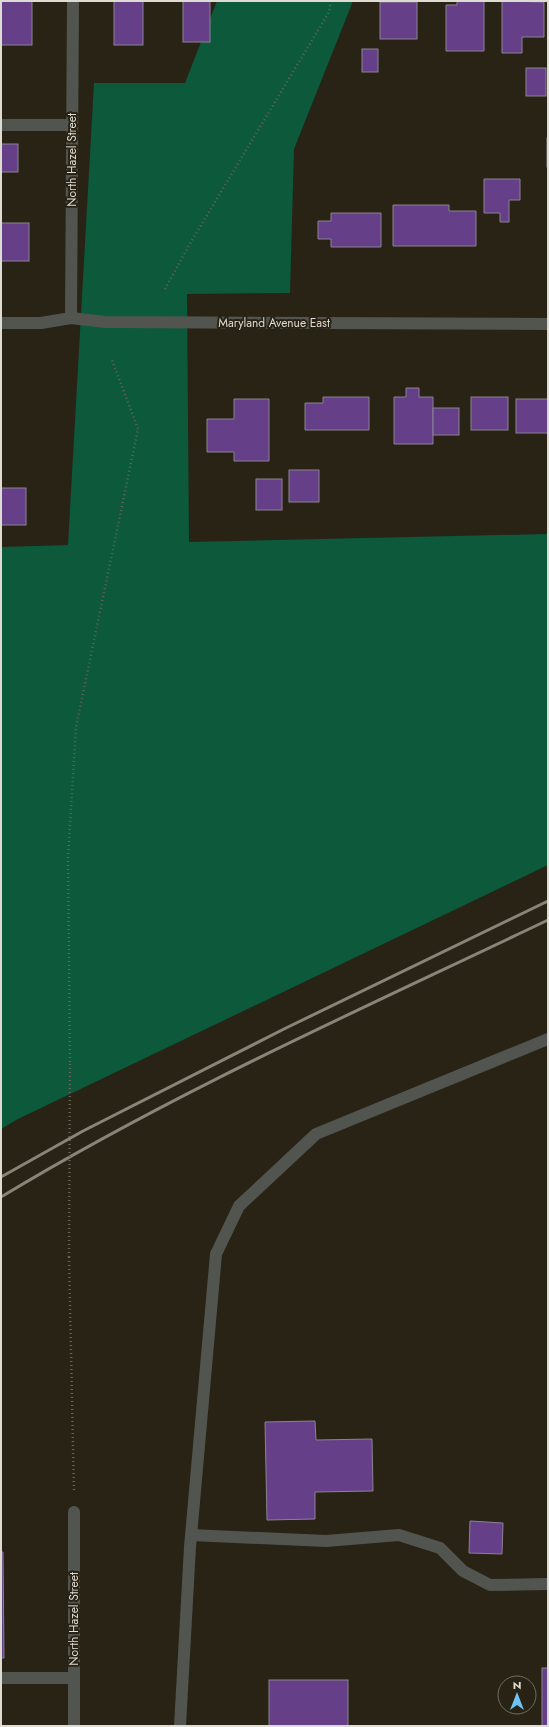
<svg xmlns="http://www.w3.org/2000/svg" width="549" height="1727" font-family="Jost,sans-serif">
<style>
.green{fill:#0c593c}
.building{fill:#663f89;stroke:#8b8393}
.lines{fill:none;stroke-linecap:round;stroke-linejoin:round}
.path{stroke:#666256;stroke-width:2.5;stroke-dasharray:1 3;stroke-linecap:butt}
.minor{stroke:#52554f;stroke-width:12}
.rail{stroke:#888478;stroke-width:3}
.path-bridge{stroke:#666256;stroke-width:2.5;stroke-dasharray:1 3;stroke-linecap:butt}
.labels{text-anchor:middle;stroke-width:4;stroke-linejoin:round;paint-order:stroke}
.street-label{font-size:12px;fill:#dedbd2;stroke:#282315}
</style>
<rect width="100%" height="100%" fill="#282315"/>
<path class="green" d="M217,1h136l-59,148 -4,144 -103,1 2,248 359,-8v331l-530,254 -17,10v-582l67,-2 26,-462h91z"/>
<g class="building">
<rect x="1" y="1" width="31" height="44"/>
<rect x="114" y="1" width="29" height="44"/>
<rect x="183" y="1" width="27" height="41"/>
<path d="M457,1h27v50h-38v-46h11z"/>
<path d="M502,1l42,1v35h-22v16h-20z"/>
<rect x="380" y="2" width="37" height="37"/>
<rect x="362" y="49" width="16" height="23"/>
<rect x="526" y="68" width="20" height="28"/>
<rect x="547" y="138" width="1" height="29"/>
<rect x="1" y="144" width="17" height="28"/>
<path d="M484,179h36v21h-11v22h-9v-9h-16z"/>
<path d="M393,205h56v6h27v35h-83z"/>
<path d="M331,213h50v34h-50v-8h-13v-18h13z"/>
<rect x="1" y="223" width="28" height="38"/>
<path d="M406,388h13v9h14v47h-39v-47h12z"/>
<path d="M323,397h46v33h-64v-27h18z"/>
<rect x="471" y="397" width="37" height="33"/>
<path d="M234,399h35v62h-35v-9h-27v-33h27z"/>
<rect x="516" y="399" width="32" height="34"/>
<rect x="433" y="408" width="26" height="27"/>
<rect x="289" y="470" width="30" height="32"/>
<rect x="256" y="479" width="26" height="31"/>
<rect x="1" y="488" width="25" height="37"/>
<path d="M315,1421l1,19 56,-1 1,52 -58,1v27l-48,1 -2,-98z"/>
<path d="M470,1521l33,2 -1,31 -33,-1z"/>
<path d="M1,1552h2l1,106h-3z"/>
<rect x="542" y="1668" width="6" height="58"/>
<rect x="269" y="1680" width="79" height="46"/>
</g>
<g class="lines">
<g class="path">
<path d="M165,289l26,-47 138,-230 2,-11"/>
<path d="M70,1062l-2,-204 8,-131 62,-298 -26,-69"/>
<path d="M69,1257l5,236"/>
</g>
<g class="minor">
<path d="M1,125h71"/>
<path d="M71,318l2,-317"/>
<path d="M1,323h40l30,-5 34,4 443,2"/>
<path d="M74,1512v214"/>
<path d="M191,1535l135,6 73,-6 41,13 23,23 27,14 58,-1"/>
<path d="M1,1678h73"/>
<path d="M180,1726l10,-179 26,-293 23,-48 77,-72 232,-95"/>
</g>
<g class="rail">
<path d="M1,1177l82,-46 203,-103 262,-127"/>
<path d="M1,1197c175,-106 363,-189 547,-277"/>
</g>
<path class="path-bridge" d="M69,1257l1,-195"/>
</g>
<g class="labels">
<g class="street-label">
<text transform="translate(72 160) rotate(-90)" y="4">North Hazel Street</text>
<text x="274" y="327">Maryland Avenue East</text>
<text transform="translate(74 1619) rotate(-90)" y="4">North Hazel Street</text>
</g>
</g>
<rect width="549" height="1727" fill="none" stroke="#dedbd2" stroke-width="4"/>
<g transform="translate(517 1695)"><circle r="19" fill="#282315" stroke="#716d61"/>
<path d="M0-3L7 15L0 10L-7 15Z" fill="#6fc2f4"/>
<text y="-6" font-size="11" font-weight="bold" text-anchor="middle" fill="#dedbd2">N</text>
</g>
</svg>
